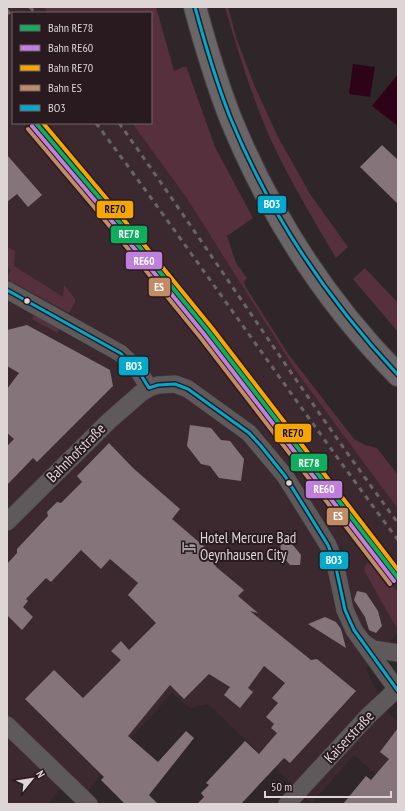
<svg xmlns="http://www.w3.org/2000/svg" width="405" height="811" font-family="'PT Sans Narrow',sans-serif">
<style>
.built{fill:#3c292f}
.green{fill:#57303e}
.water{fill:#2f0317}
.building{fill:#85757a}
.lines{fill:none;stroke-linecap:round;stroke-linejoin:round}
.minor-casing{stroke:#494346;stroke-width:18}
.major-casing{stroke:#494346;stroke-width:24}
.minor{stroke:#5e5a5c;stroke-width:17}
.major{stroke:#6a6566;stroke-width:22}
.rail{stroke:#696566;stroke-width:3;stroke-dasharray:5 5;stroke-linecap:butt}
.bus-1-casing{stroke:#281a1e;stroke-width:6}
.bus-1{stroke:#00a9ce;stroke-width:3}
.rail-1-casing{stroke:#281a1e;stroke-width:7}
.rail-2-casing{stroke:#281a1e;stroke-width:7}
.rail-3-casing{stroke:#281a1e;stroke-width:7}
.rail-4-casing{stroke:#281a1e;stroke-width:7}
.rail-1{stroke:#0daf5c;stroke-width:4}
.rail-2{stroke:#c07fdc;stroke-width:4}
.rail-3{stroke:#f7a600;stroke-width:4}
.rail-4{stroke:#c18c65;stroke-width:4}
.bus-dot{fill:#ded5d7;stroke:#281a1e;stroke-width:1.5}
.labels{text-anchor:middle;stroke-width:4;stroke-linejoin:round;paint-order:stroke}
.street-label{font-size:15px;fill:#ded5d7;stroke:#281a1e}
.poi-label{font-size:15px;fill:#ded5d7;stroke:#281a1e;text-anchor:start}
.line-badge{stroke:#281a1e;stroke-width:1.5}
.badge-label{font-size:11px;text-anchor:middle;font-weight:bold;fill:#fff}
.pale-badge-label{font-size:11px;text-anchor:middle;font-weight:bold;fill:#111}
</style>
<rect width="100%" height="100%" fill="#2e2629"/>
<path class="built" d="M7,7h37l4,6h-35v110h119l54,74 110,174 102,138v83l-20,-24 -10,-4 30,42v26l-32,37 20,42 12,10v73l-44,-39 -42,48 -104,-99 -18,4 -18,-15 -46,51 -48,60 -17,-15 -14,15h-40z"/>
<g class="green">
<path d="M44,7h112l18,64 12,-5 29,81 38,71 -26,18 9,27 11,15 -3,4 1,4 44,69 58,75 7,9 11,6 12,3 21,27v34l-102,-138 -110,-174 -54,-74h19v-110h-103z"/>
<path d="M225,7h3l9,33 18,47 23,50 32,57 38,53 -12,11c-23,-39 -46,-77 -65,-118 -19,-43 -33,-88 -46,-133z"/>
<path d="M7,247l8,4 -1,15 49,31 1,-12 11,14v3l-6,11 -62,-34v-3l4,-5 -4,-5z"/>
<path d="M365,268l33,35v29l-45,-53z"/>
<path d="M35,313l25,14 -3,6 -25,-14z"/>
<path d="M367,563l11,5 20,24v37l-6,-9 -28,-50z"/>
</g>
<g class="water">
<path d="M353,64l22,3 -5,30 -21,-3z"/>
<path d="M398,74v52l-26,-20z"/>
</g>
<g class="building">
<path d="M382,145l16,15v44l-38,-37z"/>
<path d="M7,155l35,40 -14,12 -11,-13 -10,8z"/>
<path d="M27,325l83,45 3,16 -76,76 -4,-4 -26,27v-39l7,-7 -7,-6v-44l12,-16 -12,-7v-36z"/>
<path d="M190,425l21,3 10,12 9,1 14,18 -3,22 -22,-3 -9,-12 -9,-2 -14,-18z"/>
<path d="M109,443l24,25 47,41 -8,10 48,41 -5,6 29,24 -6,6 20,17 -8,-2 61,49 6,-1 39,32 -66,72 -6,-5 -43,46h-44l7,-7 -3,-4 8,-8 -3,-2 39,-42 14,13 18,-21 -6,-5 3,-4 -8,-7 12,-14 -6,-5 13,-15 -21,-17 -16,22 5,4 -13,16 -16,-13 6,-8 -21,-13 -25,25 -14,-14 -42,51 30,26 28,-31 8,7 -45,57 9,9h-33l-24,-24 3,-3 -79,-78 29,-29 29,28 38,-38 -10,-9 10,-10 8,9 27,-27 -28,-28 10,-12 -28,-24 -9,10 -20,-19 -30,32 -5,-4 -20,21 2,2 -5,6 10,10 -11,13 -15,-15v-51l10,-11v-4l31,-33 -1,-4 10,-10 4,1 21,-21 -5,-6z"/>
<path d="M281,542l11,2 9,11 -1,10h-10l-10,-12z"/>
<path d="M357,591l9,2 12,18 4,15 -6,7 -7,-3 -4,-13 -11,-17z"/>
<path d="M325,617l11,5 5,7 5,19 -38,-24z"/>
<path d="M398,728v76h-55l23,-28 5,4 18,-21 -9,-7z"/>
</g>
<g class="lines">
<defs>
<g id="minor">
<path d="M7,290l113,63 18,17 11,18"/>
<path d="M7,522l102,-101 32,-28 8,-5 9,-3 17,-1 13,5 61,44 36,43 43,69 7,18 10,47 9,20 44,61"/>
<path d="M363,642l10,7 25,4"/>
<path d="M7,725l82,79"/>
<path d="M287,804l81,-88 30,-28"/>
</g>
<path id="major" d="M195,7c10,37 21,74 35,110 39,96 95,184 168,258"/>
</defs>
<use href="#minor" class="minor-casing"/>
<use href="#major" class="major-casing"/>
<use href="#minor" class="minor"/>
<use href="#major" class="major"/>
<g class="rail">
<path d="M30,7l5,6"/>
<path d="M7,10l6,8"/>
<path d="M96,123c102,137 199,279 302,417"/>
<path d="M119,123c94,132 182,269 279,400"/>
</g>
<defs>
<g id="bus-1">
<path d="M195,7c10,37 21,74 35,110 40,98 96,181 168,258"/>
<path d="M7,290l113,63 18,17 11,18 9,-3 17,-1 13,5 61,44 12,13 24,30 43,69 7,18 10,47 9,20 44,61"/>
</g>
</defs>
<use href="#bus-1" class="bus-1-casing"/>
<use href="#bus-1" class="bus-1"/>
<defs>
<path id="rail-1" d="M36,123l66,78 106,130 190,247"/>
<path id="rail-2" d="M32,126l66,78 106,130 190,247"/>
<path id="rail-3" d="M43,123l63,75 106,130 186,242"/>
<path id="rail-4" d="M28,129l66,78 106,130 190,247"/>
</defs>
<use href="#rail-1" class="rail-1-casing"/>
<use href="#rail-2" class="rail-2-casing"/>
<use href="#rail-3" class="rail-3-casing"/>
<use href="#rail-4" class="rail-4-casing"/>
<use href="#rail-1" class="rail-1"/>
<use href="#rail-2" class="rail-2"/>
<use href="#rail-3" class="rail-3"/>
<use href="#rail-4" class="rail-4"/>
</g>
<defs>
<symbol id="hotel-bare" viewBox="-9 -9 18 18"><path d="M-6-4.5h1.5V1H6V5H4.5V3h-9V5H-6ZM-4 0a1.8 1.8 0 1 1 3.6 0ZM.5 0V-2.5h3Q6-2.5 6 0Z" fill="#a0989a" stroke="#281a1e" stroke-width="2.5" paint-order="stroke"/></symbol>
</defs>
<g fill-rule="evenodd">
<use href="#hotel-bare" x="179" y="537" width="20" height="20"/>
</g>
<g class="bus-dot">
<circle cx="27" cy="301" r="3.5"/>
<circle cx="289" cy="483" r="3.5"/>
</g>
<g class="labels">
<g class="street-label">
<text transform="translate(76 453) rotate(-45)" y="5">Bahnhofstraße</text>
<text transform="translate(349 737) rotate(-47)" y="5">Kaiserstraße</text>
</g>
<g class="poi-label">
<text x="200" y="543">Hotel Mercure Bad<tspan x="200" dy="17">Oeynhausen City</tspan></text>
</g>
</g>
<g class="line-badge">
<rect x="257" y="195" width="30" height="19" rx="4" fill="#00a9ce"/>
<rect x="96" y="200" width="38" height="19" rx="4" fill="#f7a600"/>
<rect x="110" y="225" width="38" height="19" rx="4" fill="#0daf5c"/>
<rect x="125" y="251" width="38" height="19" rx="4" fill="#c07fdc"/>
<rect x="148" y="277" width="23" height="20" rx="4" fill="#c18c65"/>
<rect x="118" y="356" width="31" height="20" rx="4" fill="#00a9ce"/>
<rect x="274" y="423" width="38" height="20" rx="4" fill="#f7a600"/>
<rect x="290" y="453" width="38" height="19" rx="4" fill="#0daf5c"/>
<rect x="305" y="480" width="38" height="19" rx="4" fill="#c07fdc"/>
<rect x="326" y="507" width="23" height="19" rx="4" fill="#c18c65"/>
<rect x="319" y="551" width="30" height="19" rx="4" fill="#00a9ce"/>
</g>
<g class="badge-label">
<text x="272" y="208">BO3</text>
<text x="129" y="238">RE78</text>
<text x="144" y="265">RE60</text>
<text x="159" y="291">ES</text>
<text x="134" y="370">BO3</text>
<text x="309" y="467">RE78</text>
<text x="324" y="493">RE60</text>
<text x="338" y="520">ES</text>
<text x="334" y="564">BO3</text>
</g>
<g class="pale-badge-label">
<text x="115" y="213">RE70</text>
<text x="293" y="437">RE70</text>
</g>
<rect width="405" height="811" fill="none" stroke="#ded5d7" stroke-width="16"/>
<rect x="12" y="12" width="140" height="112" fill="#281a1e" stroke="#716568"/>
<rect x="20" y="25" width="20" height="6" fill="#0daf5c" stroke="#716568"/>
<text x="48" y="32" font-size="12" fill="#ded5d7">Bahn RE78</text>
<rect x="20" y="45" width="20" height="6" fill="#c07fdc" stroke="#716568"/>
<text x="48" y="52" font-size="12" fill="#ded5d7">Bahn RE60</text>
<rect x="20" y="65" width="20" height="6" fill="#f7a600" stroke="#716568"/>
<text x="48" y="72" font-size="12" fill="#ded5d7">Bahn RE70</text>
<rect x="20" y="85" width="20" height="6" fill="#c18c65" stroke="#716568"/>
<text x="48" y="92" font-size="12" fill="#ded5d7">Bahn ES</text>
<rect x="20" y="105" width="20" height="6" fill="#00a9ce" stroke="#716568"/>
<text x="48" y="112" font-size="12" fill="#ded5d7">BO3</text>
<g transform="translate(32 779) rotate(60)" stroke="#281a1e" stroke-width="3" paint-order="stroke">
<path d="M0-3L7 15L0 10L-7 15Z" fill="#ded5d7"/>
<text y="-6" font-size="11" font-weight="bold" text-anchor="middle" fill="#ded5d7">N</text>
</g>
<path d="M265 791v6h126v-6" fill="none" stroke="#ded5d7" stroke-width="2"/>
<text x="271" y="791" font-size="12" fill="#ded5d7" stroke="#281a1e" stroke-width="3" paint-order="stroke">50 m</text>
</svg>
